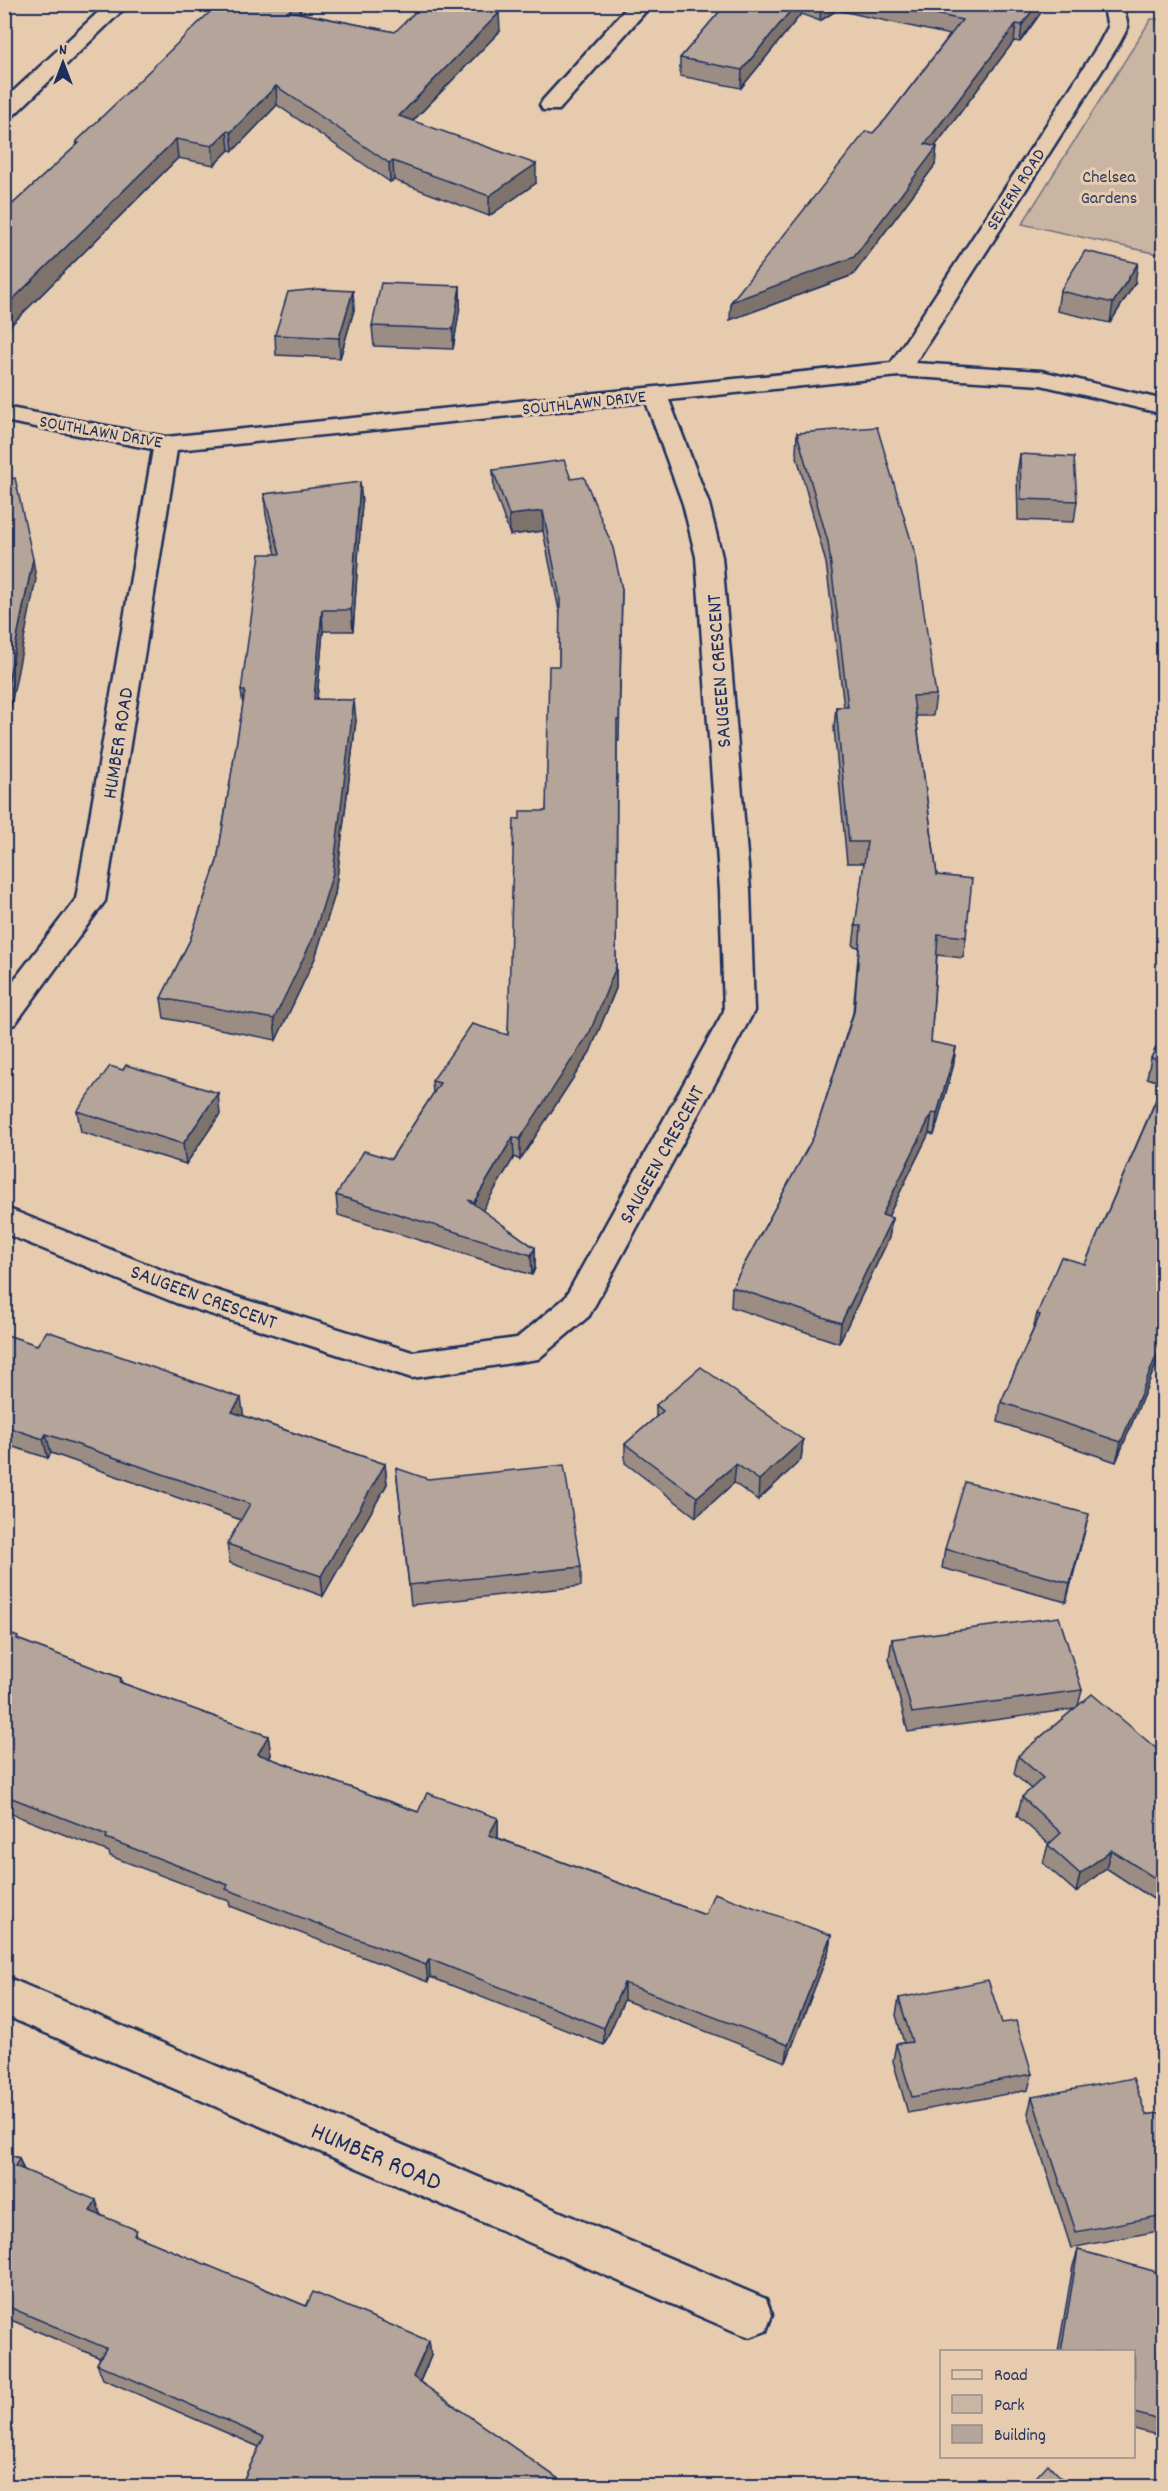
<svg xmlns="http://www.w3.org/2000/svg" width="1168" height="2491" font-family="Dekko,sans-serif">
<style>
.green{fill:#cab4a2;stroke:#727280;stroke-width:1.5}
.lines{fill:none;stroke-linecap:round;stroke-linejoin:round}
.minor-casing{stroke:#1b2f5e;stroke-width:5}
.minor{fill:#e7cbae;fill-rule:evenodd}
.wall{fill:#9b8d84;stroke:#1b2f5e;stroke-width:1.5}
.shaded-wall{fill:#7e736c;stroke:#1b2f5e;stroke-width:1.5}
.building{fill:#b4a49a;stroke:#1b2f5e;stroke-width:1.5}
.labels{text-anchor:middle;stroke-width:6;stroke-linejoin:round;paint-order:stroke}
.far-park-label{font-size:18px;fill:#2c3c65;stroke:#e7cbae}
.far-street-label{font-size:18px;fill:#1b2f5e;stroke:#e7cbae}
.street-label{font-size:21px;fill:#1b2f5e;stroke:#e7cbae}
.near-street-label{font-size:26px;fill:#1b2f5e;stroke:#e7cbae}
</style>
<rect width="100%" height="100%" fill="#e7cbae"/>
<filter id="ink" filterUnits="userSpaceOnUse"><feTurbulence type="fractalNoise" baseFrequency=".0167" numOctaves="2"/><feDisplacementMap in="SourceGraphic" scale="12" xChannelSelector="R" yChannelSelector="G"/><feConvolveMatrix kernelMatrix="1 2 1 2 8 2 1 2 1" color-interpolation-filters="sRGB"/></filter>
<g filter="url(#ink)">
<path class="green" d="M1151,19h12v236l-141,-31z"/>
<g class="lines">
<defs>
<g id="minor">
<path d="M107,4h22l-117,113 -8,1v-18z"/>
<path d="M630,4h22l-93,106h-16l-3,-5 3,-5z"/>
<path d="M1103,4h20l5,23 -9,17 -204,319 126,8 123,29v14l-123,-29 -142,-9 -230,24 40,104 13,53 28,333 4,121 -165,305 -51,43 -126,19 -236,-75 -172,-70v-26l195,78 213,67 105,-14 48,-40 159,-287 -4,-121 -24,-333 -13,-53 -37,-102 -469,48 -72,451 -90,123 -11,3v-34l72,-94 77,-450 -149,-28v-14l162,30 725,-74 208,-319 9,-17z"/>
<path d="M4,1976l762,323 6,16 -6,16 -16,6 -16,-6 -730,-316z"/>
</g>
</defs>
<use href="#minor" class="minor-casing"/>
<use href="#minor" class="minor"/>
</g>
<g class="wall">
<path d="M300,4l1,9 94,19 105,-1 -87,90 123,62 -47,33 -95,-36 -4,2 -113,-77 -44,46 -4,-1 -15,15 -36,-7 -170,170 -4,-1v-115l73,-67 -1,-3z"/>
<path d="M726,4h321l-27,38 -6,-1 -79,105v19l-82,110 -123,45 143,-187 13,-14 64,-84 -113,-25 -17,11 -19,-7 -60,74 -61,-12v-18z"/>
<path d="M1135,283l-25,40 -53,-12 3,-20z"/>
<path d="M460,286v20l-7,43 -79,-3 -2,-20z"/>
<path d="M353,291l1,19 -14,48 -64,-3 -1,-20z"/>
<path d="M797,433l139,262 -3,21h-17l21,159 29,62 -3,21 -26,-3 -6,87 25,5 -3,20 -19,68 -5,-2 -41,84 4,1 -3,20 -50,105 -108,-36 1,-20 82,-151 39,-123 6,-66 -6,-1 11,-83h-17l-13,-135 2,-21h8l-18,-144 -30,-110z"/>
<path d="M1020,454l57,47 -3,21 -56,-2 -1,-46z"/>
<path d="M493,470l78,9 51,110 -3,152h-2l-1,247 -26,64 -70,108 -6,-3 -32,53 53,38v20l-3,7 -194,-60 -2,-20 55,-36 42,-65 -1,-13 76,-46 12,-216 26,-8 13,-145 1,-51 -17,-84 -33,4 -16,-45z"/>
<path d="M264,494l98,8 -9,129h-30l-6,68 39,21 -21,174 -20,64 -39,82 -112,-22 -3,-20 29,-58 27,-79 26,-156 -2,-14 35,-137 -10,-39z"/>
<path d="M1164,1031v314l-48,117 -118,-40 3,-20 32,-72 4,-16 48,-50 78,-181 -16,-5 4,-20z"/>
<path d="M77,1111l143,3 -34,50 -105,-32z"/>
<path d="M4,1334l381,130 2,20 -64,112 -93,-33 -3,-19 14,-24 -190,-67 -3,5 -44,-14z"/>
<path d="M656,1405l147,35 -2,20 -43,40 -24,-17 -38,34 -71,-54v-19l31,-27z"/>
<path d="M396,1468l185,99v19l-170,19z"/>
<path d="M1084,1534l-18,68 -124,-34 3,-19z"/>
<path d="M4,1632l15,8 102,38 1,5 146,53 3,19 -2,3 149,54 80,6v20l207,77 126,20 -3,18 -42,109 -162,-62 -20,45 -174,-68 -2,5 -198,-76 -1,-5 -119,-45 -1,-4 -105,-41z"/>
<path d="M892,1639l190,51 -4,16 86,49v151l-58,-38 -30,24 -33,-29 5,-18 1,-1 -32,-28 5,-19 9,-8 -17,-15 4,-18 56,-47 -166,23 -19,-74z"/>
<path d="M899,1998l103,25 30,51 -4,16 -120,23 -15,-52 3,-17 8,-1 -8,-28z"/>
<path d="M1032,2097l114,18 18,-3v118l-93,18 -43,-135z"/>
<path d="M4,2153l15,5 5,12 115,67 167,69 123,35 2,15 -11,26 150,105h-329v-2l18,-38 -156,-68 -6,-15 3,-6 -96,-41z"/>
<path d="M1078,2250l86,24v163l-30,-8v-77h-76l15,-86z"/>
</g>
<g class="shaded-wall">
<path d="M296,4h4l1,15 -12,-8z"/>
<path d="M796,4h6l-1,10 -60,74 1,-18z"/>
<path d="M821,4h16v6l-17,11z"/>
<path d="M1037,4h10l-27,38 2,-17z"/>
<path d="M499,13l1,18 -100,103 -1,-18z"/>
<path d="M1016,24l-2,17 -91,121 2,-18z"/>
<path d="M276,86l1,19 -44,46 -2,-19z"/>
<path d="M227,131l2,19 -15,15 -2,-19z"/>
<path d="M176,139l2,19 -170,170 -4,-20z"/>
<path d="M937,147l-2,18 -82,110 -123,45 1,-18z"/>
<path d="M393,161l1,19 -4,2 -1,-19z"/>
<path d="M536,164v19l-47,33v-20z"/>
<path d="M1138,263l-3,20 -25,40 3,-20z"/>
<path d="M460,286v20l-7,43v-20z"/>
<path d="M353,291l1,19 -14,48 -1,-20z"/>
<path d="M360,482l2,20 -9,129 -2,-21z"/>
<path d="M543,511v20l-33,4 -1,-20z"/>
<path d="M33,559l3,20 -32,162v-39z"/>
<path d="M322,610l1,21 -8,89 -1,-21z"/>
<path d="M354,700l2,20 -21,174 -20,64 -39,82 -2,-21z"/>
<path d="M616,967v21l-26,64 -70,108v-21z"/>
<path d="M956,1047l-3,20 -19,68 3,-21z"/>
<path d="M218,1093l2,21 -34,50 -3,-20z"/>
<path d="M932,1113l-3,20 -50,102 3,-20z"/>
<path d="M513,1137l1,20 -39,66 -1,-21z"/>
<path d="M892,1218l-3,20 -50,105 2,-20z"/>
<path d="M535,1248v20l-3,7 -1,-20z"/>
<path d="M1164,1337v8l-48,117 5,-20z"/>
<path d="M241,1398l3,20 -12,-6z"/>
<path d="M46,1434l5,19 -3,5 -5,-19z"/>
<path d="M803,1440l-2,20 -43,40 1,-20z"/>
<path d="M385,1464l2,20 -64,112 -2,-20z"/>
<path d="M736,1464l-2,19 -38,34 1,-20z"/>
<path d="M1089,1514l-5,20 -18,68 4,-19z"/>
<path d="M268,1736l3,19 -10,17 -3,-18z"/>
<path d="M498,1818v19l-8,16 -1,-18z"/>
<path d="M1111,1850l-5,18 -30,24 4,-18z"/>
<path d="M831,1935l-3,18 -42,109 2,-17z"/>
<path d="M429,1959l1,18 -2,5 -2,-17z"/>
<path d="M624,1983v17l-20,45v-17z"/>
<path d="M19,2158l6,17 -10,-9z"/>
<path d="M96,2200l5,16 -11,-5z"/>
<path d="M429,2341l2,15 -16,36 -2,-15z"/>
</g>
<g class="building">
<path d="M218,4h78l-7,7 106,21 28,-28h37l39,9 -100,103 137,48 -47,32 -96,-35 -4,2 -113,-77 -45,46 -4,-1 -15,15 -36,-7 -172,169v-96l75,-69 -3,-1z"/>
<path d="M726,4h70l-54,66 -62,-12z"/>
<path d="M891,4h146l-15,21 -6,-1 -91,120 12,3 -83,110 -123,45 135,-171 7,2 13,-14 76,-99z"/>
<path d="M1085,251l53,12 -25,40 -53,-12z"/>
<path d="M381,283l79,3 -7,43 -81,-3z"/>
<path d="M318,289l35,2 -14,47 -64,-3 13,-43z"/>
<path d="M877,427l39,130 20,138 -23,1 24,179 35,4 -6,58 -28,-3 -7,108 25,5 -19,67 -5,-1 -50,102 10,3 -51,105 -109,-36 82,-151 40,-124 7,-86h-6l12,-84h-18l-13,-135h12l-10,-86 -10,-79 -31,-109z"/>
<path d="M1020,454l54,3 3,44 -56,-2z"/>
<path d="M564,460l7,19 13,-2 29,71 9,41 -3,131h-2l-1,247 -26,65 -70,107 -7,-2 -39,65 -6,-2 67,48 -4,7 -195,-60 28,-44 27,8 49,-76 -8,-2 40,-57 36,11 6,-216h6v-8h26l3,-145h10l1,-69 -17,-86 -34,4 -16,-45z"/>
<path d="M15,478l18,81 -29,143v-222z"/>
<path d="M360,482l-9,128h-29l-8,89 40,1 -21,173 -20,65 -39,81 -113,-21 29,-58 27,-79 28,-170h-4l19,-137h20l-16,-60z"/>
<path d="M1164,1031v30l-13,-3z"/>
<path d="M126,1065l92,28 -35,51 -106,-33 33,-45 13,4z"/>
<path d="M1164,1082v255l-43,105 -120,-40 39,-87 -3,-1 24,-57 24,7z"/>
<path d="M47,1331l194,67 -9,14 153,52 -64,112 -94,-32 23,-40 -204,-70 -3,5 -39,-13v-92l33,11z"/>
<path d="M701,1367l102,73 -44,40 -23,-16 -39,33 -72,-53 38,-33 -7,-6z"/>
<path d="M564,1465l17,102 -172,18 -13,-117 32,11z"/>
<path d="M965,1482l124,32 -19,69 -125,-34z"/>
<path d="M1059,1617l23,73 -170,23 -20,-74z"/>
<path d="M4,1632l14,5 -1,2 104,39 -2,4 149,54 -10,18 160,58 9,-19 71,25 -9,17 216,80 9,-22 117,42 -43,110 -164,-62 -20,45 -175,-69 -3,6 -200,-76 2,-4 -122,-47 1,-3 -103,-40z"/>
<path d="M1092,1694l72,61v129l-53,-34 -31,24 -32,-29 13,-12 -39,-36 21,-19 -25,-22z"/>
<path d="M988,1980l14,43 14,-2 16,53 -120,23 -16,-53 16,-2 -13,-44z"/>
<path d="M1133,2078l13,37 18,-3v103l-88,17 -44,-135z"/>
<path d="M4,2153l15,5 -4,8 81,34 -6,11 47,19 -3,5 172,71 7,-14 116,49 -16,36 157,110h-325l-4,-2 23,-48 -167,-73 9,-16 -102,-43z"/>
<path d="M1078,2250l86,24v147l-30,-8v-61h-73z"/>
<path d="M1048,2464l22,23h-43z"/>
</g>
</g>
<g class="labels">
<g class="far-park-label">
<text x="1109" y="182">Chelsea<tspan x="1109" dy="21">Gardens</tspan></text>
</g>
<g class="far-street-label">
<text transform="translate(1015 189) rotate(-57)" y="6">SEVERN ROAD</text>
<text transform="translate(584 402) rotate(-6)" y="6">SOUTHLAWN DRIVE</text>
<text transform="translate(101 431) rotate(10)" y="6">SOUTHLAWN DRIVE</text>
</g>
<g class="street-label">
<text transform="translate(718 671) rotate(-94)" y="7">SAUGEEN CRESCENT</text>
<text transform="translate(117 743) rotate(-81)" y="7">HUMBER ROAD</text>
<text transform="translate(661 1154) rotate(-61)" y="7">SAUGEEN CRESCENT</text>
<text transform="translate(204 1296) rotate(20)" y="7">SAUGEEN CRESCENT</text>
</g>
<g class="near-street-label">
<text transform="translate(377 2155) rotate(23)" y="9">HUMBER ROAD</text>
</g>
</g>
<rect width="1168" height="2491" fill="none" stroke="#e7cbae" stroke-width="24"/>
<rect x="12" y="12" width="1144" height="2467" fill="none" stroke="#1b2f5e" stroke-width="2" filter="url(#ink)"/>
<rect x="940" y="2350" width="195" height="108" fill="#e7cbae" stroke="#958d8e" stroke-width="1.5"/>
<rect x="952" y="2370" width="30" height="9" fill="#e7cbae" stroke="#958d8e" stroke-width="1.5"/>
<text x="994" y="2380" font-size="18" fill="#1b2f5e">Road</text>
<rect x="952" y="2395" width="30" height="18" fill="#cab4a2" stroke="#958d8e" stroke-width="1.5"/>
<text x="994" y="2410" font-size="18" fill="#1b2f5e">Park</text>
<rect x="952" y="2425" width="30" height="18" fill="#b4a49a" stroke="#958d8e" stroke-width="1.5"/>
<text x="994" y="2440" font-size="18" fill="#1b2f5e">Building</text>
<g transform="translate(63 63)" stroke="#e7cbae" stroke-width="4.5" paint-order="stroke">
<path d="M0-4.5L10 22L0 15L-10 22Z" fill="#1b2f5e"/>
<text y="-9" font-size="16" font-weight="bold" text-anchor="middle" fill="#1b2f5e">N</text>
</g>
</svg>
